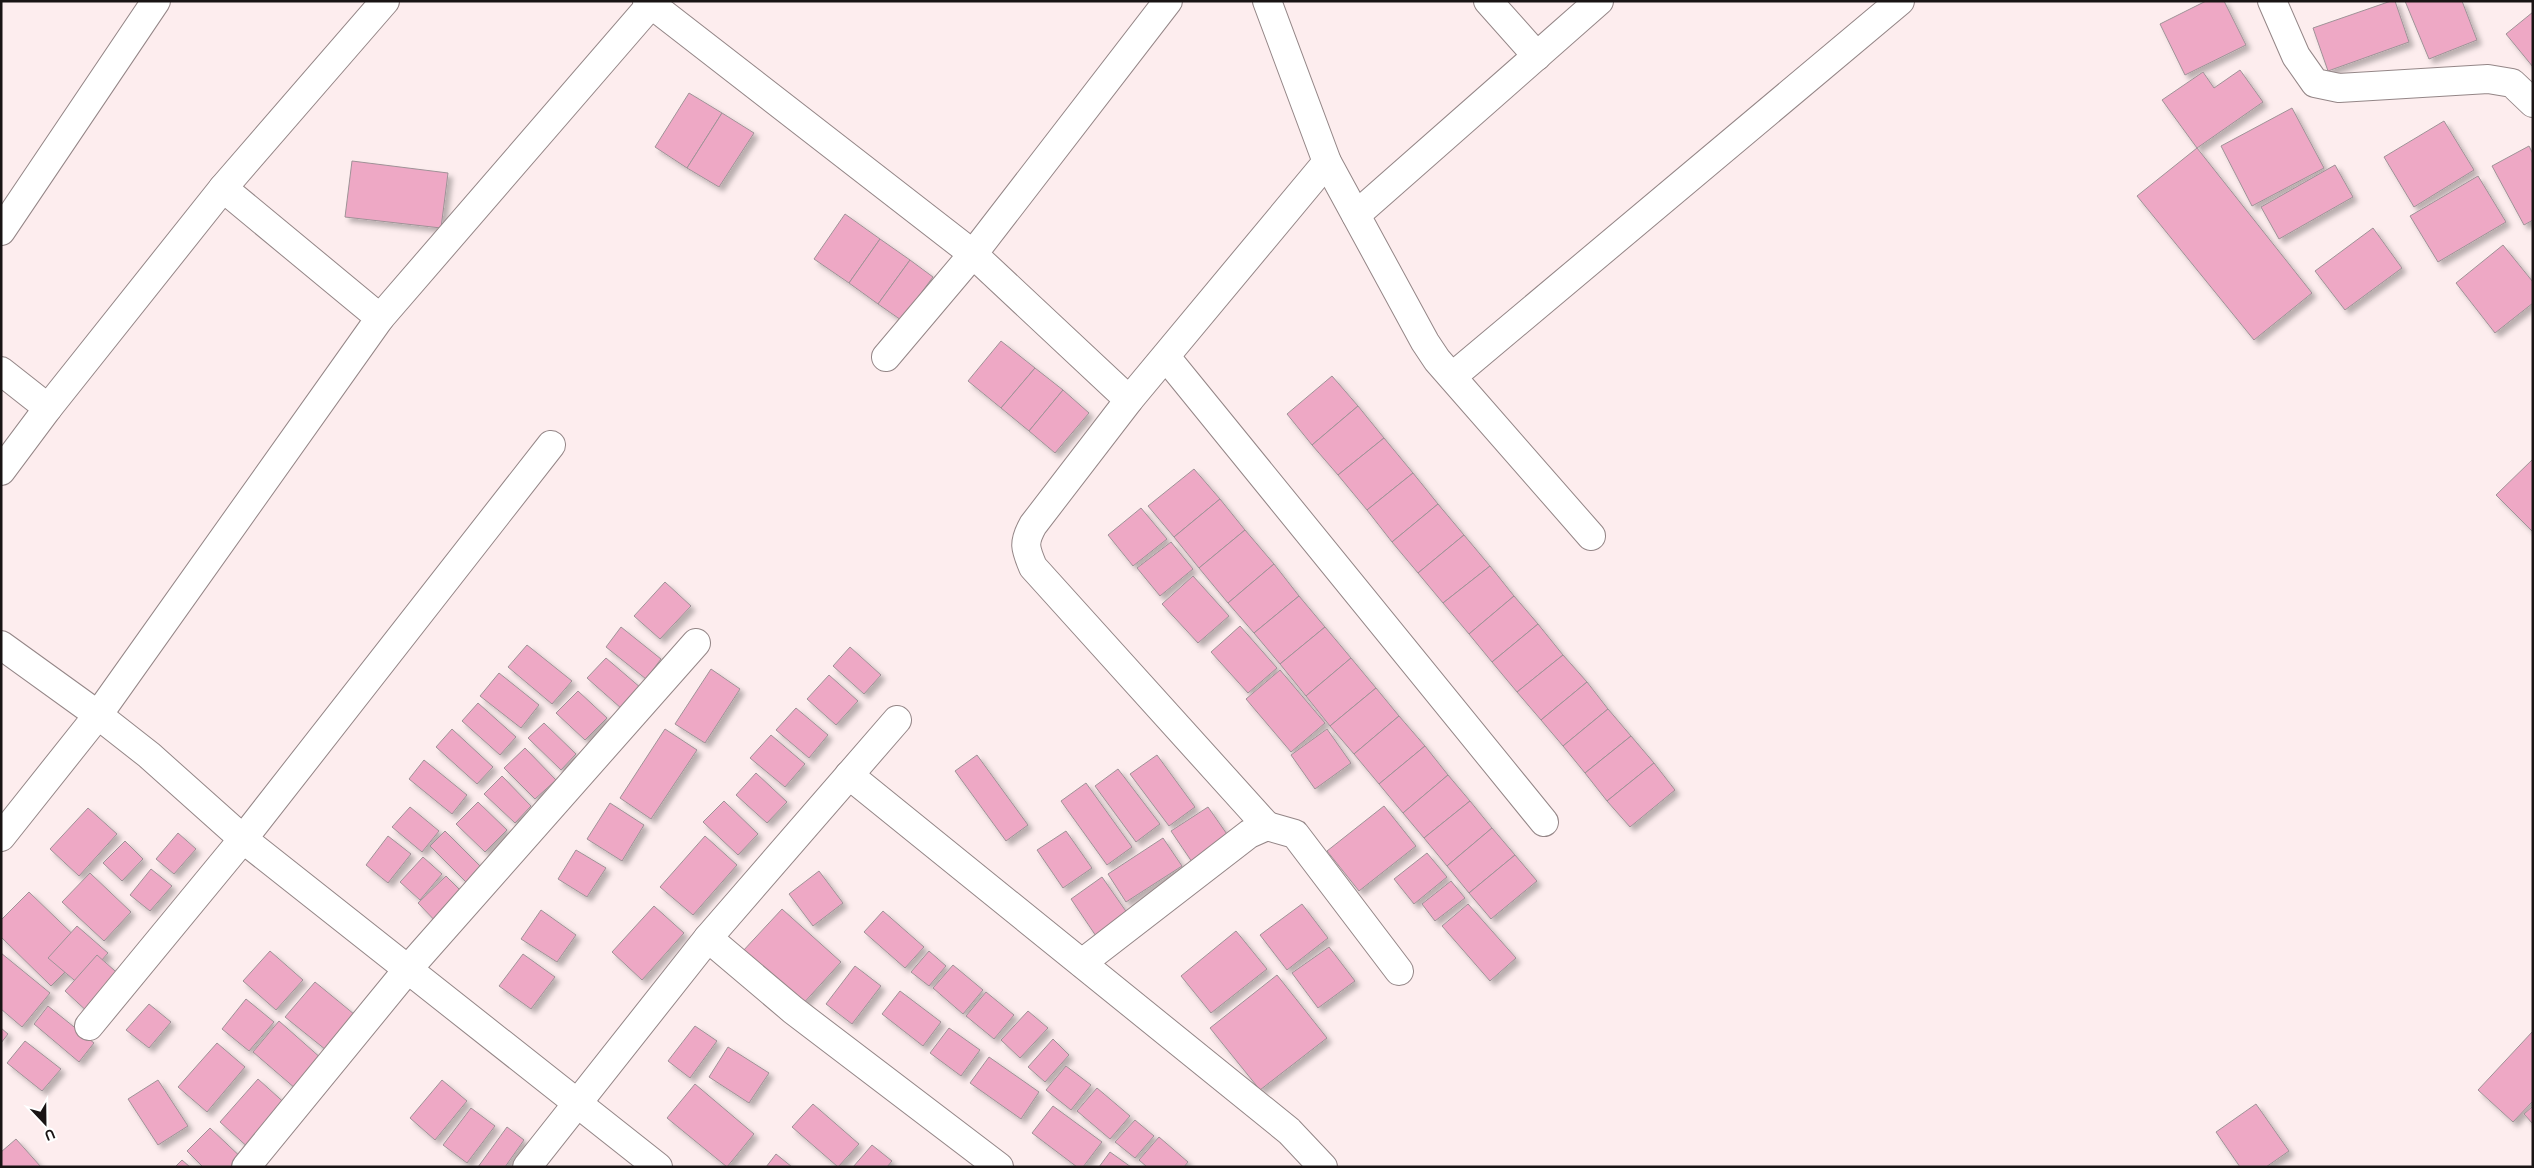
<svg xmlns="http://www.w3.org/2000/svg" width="2534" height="1168" font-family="'DM Sans',sans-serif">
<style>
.building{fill:#eea8c5;stroke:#9f9297;filter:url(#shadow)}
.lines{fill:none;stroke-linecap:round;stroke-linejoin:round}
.minor-casing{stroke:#948687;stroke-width:30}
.minor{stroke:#fff;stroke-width:28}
</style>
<defs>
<filter id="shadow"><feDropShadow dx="4.5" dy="4.5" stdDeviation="2.5" flood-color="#0004"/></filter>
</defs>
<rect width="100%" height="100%" fill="#fdedee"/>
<g class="building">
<path d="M2206,1h18l22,44 -61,30 -25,-51z"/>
<path d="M2391,1h4l14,41 -81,29 -15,-43z"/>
<path d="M2405,1h57l15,39 -48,19z"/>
<path d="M2533,12v55l-27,-33z"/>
<path d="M2240,70l23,32 -66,46 -35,-48 41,-28 11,16z"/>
<path d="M689,93l33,20 -35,55 -32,-21z"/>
<path d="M2292,108l32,60 -72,38 -31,-60z"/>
<path d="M722,113l32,20 -35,54 -32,-19z"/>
<path d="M2444,121l30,49 -60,37 -30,-50z"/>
<path d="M2529,146l4,8v66l-9,5 -32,-59z"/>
<path d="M2197,148l115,145 -58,47 -117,-144z"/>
<path d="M352,161l96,12 -7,55 -96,-11z"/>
<path d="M2335,165l18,32 -74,42 -18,-32z"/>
<path d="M2478,176l28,46 -68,40 -28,-46z"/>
<path d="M845,214l35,25 -31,44 -35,-24z"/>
<path d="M2373,228l29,40 -57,42 -30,-39z"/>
<path d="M880,239l30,21 -32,44 -29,-21z"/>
<path d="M2503,245l30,37v21l-38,30 -39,-50z"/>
<path d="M910,260l23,17 -32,43 -23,-16z"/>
<path d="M1001,341l34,27 -34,40 -33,-27z"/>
<path d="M1035,368l28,22 -34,41 -28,-23z"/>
<path d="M1332,376l26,30 -46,39 -25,-31z"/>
<path d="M1063,390l26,23 -34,40 -26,-22z"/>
<path d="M1358,406l26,32 -46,37 -26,-30z"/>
<path d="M1384,438l29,35 -46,37 -29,-35z"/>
<path d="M2533,459v73l-37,-37z"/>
<path d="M1194,469l26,30 -46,38 -26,-31z"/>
<path d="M1413,473l25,31 -46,38 -25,-32z"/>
<path d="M1220,499l25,31 -46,38 -25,-31z"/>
<path d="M1438,504l26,31 -46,38 -26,-31z"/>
<path d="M1141,508l26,31 -34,27 -25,-31z"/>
<path d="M1245,530l29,34 -46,39 -29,-35z"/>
<path d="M1464,535l26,31 -47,37 -25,-30z"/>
<path d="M1171,542l22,27 -33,27 -23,-28z"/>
<path d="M1274,564l25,32 -45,37 -26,-30z"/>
<path d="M1490,566l24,30 -45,38 -26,-31z"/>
<path d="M1193,576l36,40 -31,27 -36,-39z"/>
<path d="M665,582l26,24 -31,33 -26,-23z"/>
<path d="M1299,596l26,31 -45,37 -26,-31z"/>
<path d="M1514,596l24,28 -46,38 -23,-28z"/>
<path d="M1538,624l25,31 -46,37 -25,-30z"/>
<path d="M1240,626l37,42 -29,25 -37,-41z"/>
<path d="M621,627l40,32 -15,20 -40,-32z"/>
<path d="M1325,627l26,31 -45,38 -26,-32z"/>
<path d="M527,645l45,36 -20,23 -44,-37z"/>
<path d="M850,647l31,28 -17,19 -31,-28z"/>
<path d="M1563,655l24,27 -46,38 -24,-28z"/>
<path d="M606,658l35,30 -19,21 -35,-31z"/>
<path d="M1351,658l25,30 -46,38 -24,-30z"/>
<path d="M711,669l29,20 -35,54 -30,-19z"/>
<path d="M1280,670l45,53 -34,29 -45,-53z"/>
<path d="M499,673l40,32 -18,23 -41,-32z"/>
<path d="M829,675l29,26 -22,24 -29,-26z"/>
<path d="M1587,682l21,27 -45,37 -22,-26z"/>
<path d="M1376,688l23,28 -45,38 -24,-28z"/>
<path d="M578,691l29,27 -22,22 -29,-27z"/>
<path d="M478,703l38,34 -16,18 -38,-34z"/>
<path d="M796,708l32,27 -19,23 -33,-28z"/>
<path d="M1608,709l23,27 -46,37 -22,-27z"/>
<path d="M1399,716l26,30 -46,38 -25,-30z"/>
<path d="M544,723l32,31 -15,16 -33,-32z"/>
<path d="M452,729l41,38 -16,17 -41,-37z"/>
<path d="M665,729l32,21 -46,69 -31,-21z"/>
<path d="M1327,729l24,34 -36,26 -24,-34z"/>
<path d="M771,735l34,29 -20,23 -35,-29z"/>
<path d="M1631,736l23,27 -47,38 -22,-28z"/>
<path d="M1425,746l23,29 -45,38 -24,-29z"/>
<path d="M525,748l31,32 -21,19 -31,-31z"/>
<path d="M977,755l51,70 -22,16 -51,-70z"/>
<path d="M1157,755l38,52 -26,19 -39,-52z"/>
<path d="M424,760l43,35 -15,19 -43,-35z"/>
<path d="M1654,763l21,27 -45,37 -23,-26z"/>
<path d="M1118,769l42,55 -24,18 -41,-56z"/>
<path d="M756,773l31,29 -20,21 -31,-28z"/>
<path d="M1448,775l22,26 -46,37 -21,-25z"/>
<path d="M502,776l29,30 -16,17 -31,-29z"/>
<path d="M1086,783l46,64 -25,18 -46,-64z"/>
<path d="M724,801l34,33 -20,21 -35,-33z"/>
<path d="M1470,801l22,27 -45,38 -23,-28z"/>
<path d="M478,802l29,28 -22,22 -29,-28z"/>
<path d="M610,803l34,22 -22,36 -35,-22z"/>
<path d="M1384,806l32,40 -57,45 -32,-40z"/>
<path d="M410,807l29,24 -17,21 -30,-25z"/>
<path d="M1208,807l21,30 -37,25 -21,-31z"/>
<path d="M88,808l29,26 -38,42 -29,-27z"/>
<path d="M1492,828l23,27 -46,38 -22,-27z"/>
<path d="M445,831l41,41 -15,15 -41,-41z"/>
<path d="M1066,831l26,37 -29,20 -26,-38z"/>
<path d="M178,833l18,16 -22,25 -18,-15z"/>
<path d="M388,836l23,18 -23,29 -22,-18z"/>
<path d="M705,836l32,29 -44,50 -33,-28z"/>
<path d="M1163,838l19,28 -56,36 -18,-28z"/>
<path d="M125,841l18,18 -21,22 -19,-18z"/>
<path d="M576,850l30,18 -19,29 -29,-18z"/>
<path d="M1427,853l20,24 -33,27 -20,-25z"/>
<path d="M1515,855l22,26 -46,38 -22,-26z"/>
<path d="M423,857l19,17 -22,26 -20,-18z"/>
<path d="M151,869l21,17 -22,25 -20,-16z"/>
<path d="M819,871l24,32 -30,23 -24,-32z"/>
<path d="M90,873l41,39 -27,29 -42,-39z"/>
<path d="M446,876l23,23 -29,27 -22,-23z"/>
<path d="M1102,877l28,40 -32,22 -27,-40z"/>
<path d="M1451,881l14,17 -30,23 -13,-17z"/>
<path d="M29,892l59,57 -37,37 -50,-49v-17z"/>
<path d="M1302,904l26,34 -41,32 -27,-35z"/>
<path d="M1468,904l48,54 -26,23 -48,-55z"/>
<path d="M654,906l30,27 -42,47 -30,-28z"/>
<path d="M782,909l59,53 -40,44 -59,-54z"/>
<path d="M541,910l35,25 -19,27 -36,-23z"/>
<path d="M883,911l41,36 -19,21 -41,-36z"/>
<path d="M77,926l31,27 -28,32 -32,-27z"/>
<path d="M1236,931l31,38 -56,44 -30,-37z"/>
<path d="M1329,947l26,34 -37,27 -26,-35z"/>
<path d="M270,951l33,29 -27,30 -33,-29z"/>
<path d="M929,951l17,15 -17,20 -18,-14z"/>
<path d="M1,953l49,40 -28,34 -21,-18z"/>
<path d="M523,954l32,23 -24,32 -32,-23z"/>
<path d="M97,955l26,23 -33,36 -25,-23z"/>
<path d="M953,965l30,25 -20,24 -30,-26z"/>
<path d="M855,966l26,20 -29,38 -26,-20z"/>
<path d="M1277,975l50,63 -67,52 -50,-62z"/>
<path d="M315,982l45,37 -29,35 -46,-37z"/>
<path d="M900,991l41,31 -18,24 -41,-32z"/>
<path d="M986,992l28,23 -20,24 -28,-23z"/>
<path d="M246,999l28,23 -25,29 -27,-22z"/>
<path d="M149,1004l22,18 -22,26 -23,-18z"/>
<path d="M48,1006l46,37 -15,19 -45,-38z"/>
<path d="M1028,1011l20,17 -28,30 -19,-18z"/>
<path d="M279,1021l43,38 -26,30 -43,-37z"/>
<path d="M695,1026l22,15 -27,37 -22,-17z"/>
<path d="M1,1028l7,6 -7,9z"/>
<path d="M949,1028l31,22 -19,26 -31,-23z"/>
<path d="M2533,1031v70l-20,21 -35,-32z"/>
<path d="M1053,1039l16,16 -24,27 -17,-15z"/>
<path d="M25,1041l36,28 -19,22 -35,-28z"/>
<path d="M217,1043l28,24 -38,45 -29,-25z"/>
<path d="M728,1047l41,26 -20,30 -40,-26z"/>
<path d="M989,1057l50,35 -18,27 -51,-36z"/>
<path d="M1066,1066l25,19 -20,25 -25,-20z"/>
<path d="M258,1079l31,28 -38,43 -31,-28z"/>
<path d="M158,1080l30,46 -30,19 -30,-46z"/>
<path d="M442,1080l25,21 -32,39 -25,-22z"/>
<path d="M695,1084l59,50 -27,33 -60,-49z"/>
<path d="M1097,1088l33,28 -20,23 -33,-28z"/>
<path d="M813,1104l46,40 -21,23 -46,-40z"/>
<path d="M2256,1104l33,47 -23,16h-26l-24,-35z"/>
<path d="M1053,1106l49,36 -19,25h-6l-45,-34z"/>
<path d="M2533,1106v18l-9,-10z"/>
<path d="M471,1108l24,18 -28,37 -24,-18z"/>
<path d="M1135,1120l19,16 -19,22 -20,-16z"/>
<path d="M507,1127l17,13 -19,27h-27z"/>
<path d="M210,1128l35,33 -6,6h-36l-16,-16z"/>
<path d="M1159,1137l29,25 -4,5h-37l-8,-7z"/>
<path d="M16,1139l25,28h-40v-15z"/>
<path d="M872,1145l20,16 -5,6h-34z"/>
<path d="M1110,1152l21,15h-32z"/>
<path d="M776,1154l16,13h-26z"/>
<path d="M182,1160l8,7h-15z"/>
</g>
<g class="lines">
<defs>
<g id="minor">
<path d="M385,1l-162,187 157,130 -282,397 51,40 94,84 415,328"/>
<path d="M647,1l326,253 156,146"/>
<path d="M1267,1l60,161 98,180 12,18 154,176"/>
<path d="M1488,1l49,55"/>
<path d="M2272,1l24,55 19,27 24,5 149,-9 24,4 21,20"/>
<path d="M1356,215l243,-214"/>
<path d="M1,231l155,-230"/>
<path d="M380,318l274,-317"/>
<path d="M886,357l87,-103 195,-253"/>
<path d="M1166,357l378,465"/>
<path d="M1,371l47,37"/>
<path d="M1453,376l447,-375"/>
<path d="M1,471l47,-63 175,-220"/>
<path d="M1,645l97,70 -97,122"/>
<path d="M849,775l440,356 34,36"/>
<path d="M1267,826l-234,-259c-8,-19 -10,-24 0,-42l96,-125 198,-238"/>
<path d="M708,938l189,-218"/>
<path d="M1082,963l167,-129 18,-8 28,8 104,137"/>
<path d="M89,1026l154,-187 308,-394"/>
<path d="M246,1167l162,-198 288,-326"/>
<path d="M527,1167l181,-229 85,72 206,157"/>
</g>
</defs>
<use href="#minor" class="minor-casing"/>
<use href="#minor" class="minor"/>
</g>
<rect width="2534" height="1168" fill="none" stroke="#191414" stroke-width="5"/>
<g transform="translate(45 1123) rotate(158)" stroke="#ffffff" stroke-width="4" paint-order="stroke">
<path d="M0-4L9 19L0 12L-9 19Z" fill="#191414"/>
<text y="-8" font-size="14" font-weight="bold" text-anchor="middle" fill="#191414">U</text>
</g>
</svg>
